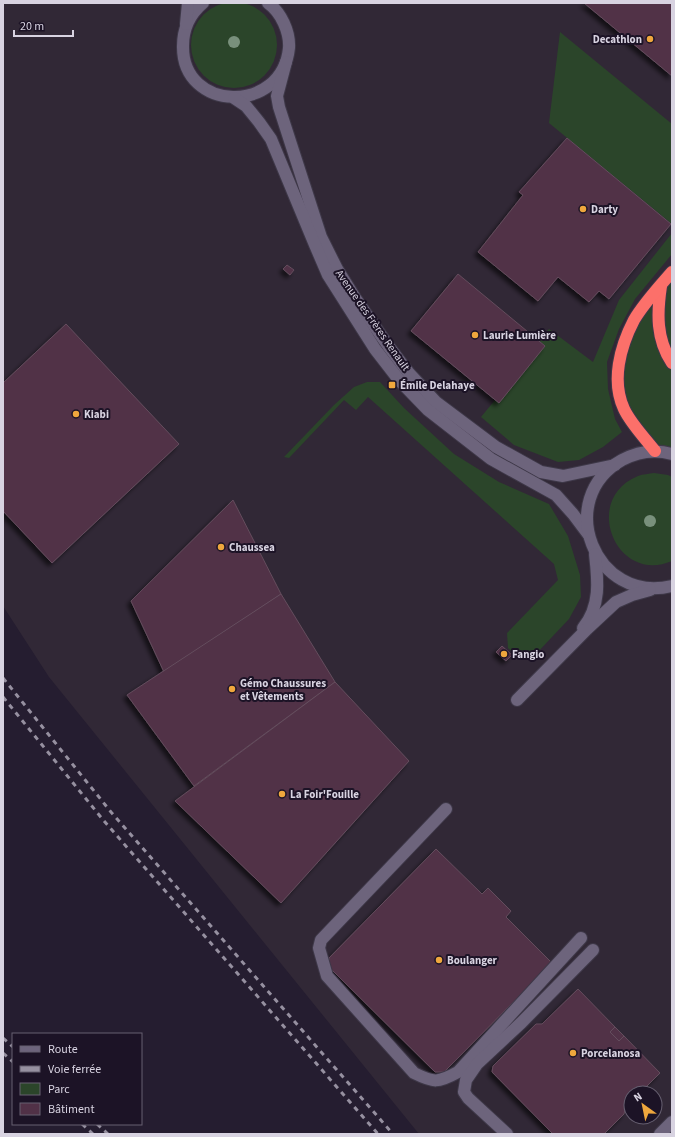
<svg xmlns="http://www.w3.org/2000/svg" width="675" height="1137" font-family="'Source Sans 3',sans-serif">
<style>
.commercial{fill:#312836;fill-rule:evenodd}
.green{fill:#2b452a}
.building{fill:#513147;stroke:#644d5d;filter:url(#shadow)}
.lines{fill:none;stroke-linecap:round;stroke-linejoin:round}
.minor-casing{stroke:#3e3848;stroke-width:14}
.highway-casing{stroke:#3e3848;stroke-width:14}
.minor{stroke:#6d647c;stroke-width:12}
.highway{stroke:#fc706a;stroke-width:12}
.rail{stroke:#9690a0;stroke-width:3;stroke-dasharray:5 5;stroke-linecap:butt}
.tree{fill:#79907c}
.poi-dot{fill:#efa73d;stroke:#1c1326;stroke-width:1.5}
.labels{text-anchor:middle;stroke-width:4;stroke-linejoin:round;paint-order:stroke}
.poi-label{font-size:11px;font-weight:bold;fill:#d8d3e1;stroke:#1c1326;text-anchor:start}
.street-label{font-size:11px;fill:#d8d3e1;stroke:#1c1326}
</style>
<defs>
<filter id="shadow"><feDropShadow dx="-3.5" dy="3.5" stdDeviation="2" flood-color="#0009"/></filter>
</defs>
<rect width="100%" height="100%" fill="#251d30"/>
<path class="commercial" d="M3,3h669v1131h-253l-370,-457 -46,-71zM631,1093h24v24h-24z"/>
<g class="green">
<circle cx="234" cy="45" r="43"/>
<path d="M560,32l112,92v100l-123,-101z"/>
<path d="M672,233v21l-37,45 -16,30 -12,33 1,27 7,30 7,13 -19,15 -24,13 -21,2 -44,-17 -33,-28 14,-17 4,3 46,-57 -7,-6 11,-11 44,33 26,-62z"/>
<path d="M672,272v182l-17,-3 -35,-54 7,-60z"/>
<path d="M367,382h13l24,26 50,46 45,28 50,22 19,32 12,39 1,22 -12,22 -34,36 -18,1 -9,-8 -1,-15 51,-53 -4,-16 -186,-167 -12,13 -12,-10 -55,58 -5,-1 50,-52 20,-18z"/>
<path d="M654,473l14,2 4,2v84c-56,24 -91,-62 -34,-85 5,-2 11,-2 16,-3z"/>
</g>
<g class="building">
<path d="M584,3h88v73z"/>
<path d="M567,138l104,86 -62,75 -10,-8 -10,11 -31,-25 -20,24 -60,-49 45,-57 -4,-3z"/>
<path d="M287,265l7,5 -4,5 -7,-6z"/>
<path d="M458,274l87,72 -46,57 -88,-72z"/>
<path d="M66,324l113,120 -127,119 -49,-52v-128z"/>
<path d="M233,500l48,94 -117,78 -33,-71z"/>
<path d="M281,594l54,88 -141,104 -67,-91z"/>
<path d="M502,646l10,9 -6,6 -10,-9z"/>
<path d="M335,682l74,79 -128,142 -106,-102z"/>
<path d="M436,849l46,45 6,-6 23,23 -5,6 46,46 -108,109h-9l-105,-104 -1,-10z"/>
<path d="M578,989l37,38 -5,5 9,9 5,-5 36,37 -20,20h-9v9l-6,6 -1,6 -20,20h-51l-61,-62 1,-6 43,-42h6z"/>
<path d="M615,1027l9,9 -5,5 -9,-9z"/>
</g>
<g class="lines">
<defs>
<g id="minor">
<path d="M203,3c-13,11 -20,25 -20,43 -1,66 99,69 106,2 1,-16 -8,-36 -21,-45"/>
<path d="M186,24l2,-21"/>
<path d="M286,62l-9,34 2,11 42,130 16,32 18,29 34,49 19,25 28,30 60,45 45,25 22,4 52,-11"/>
<path d="M234,98l12,8 13,16 12,17 44,106 13,30 47,74 24,31 29,30 63,49 65,36 17,19 15,20"/>
<path d="M672,454c-17,-5 -35,-2 -50,6 -69,39 -27,145 50,126"/>
<path d="M583,628c18,-22 15,-48 12,-74"/>
<path d="M517,700l70,-71 29,-27 16,-7 18,-5"/>
<path d="M446,809l-125,131 -2,8 8,28 87,97c20,10 24,10 44,-1l123,-134"/>
<path d="M507,1134l-39,-36 -4,-6 2,-12 11,-16 44,-41 72,-73"/>
<path d="M660,1134l12,-12"/>
</g>
<g id="highway">
<path d="M661,286c-4,27 -5,53 11,77"/>
<path d="M655,451c-10,-13 -24,-27 -31,-42 -13,-28 -4,-62 10,-89 10,-17 25,-33 38,-48"/>
</g>
</defs>
<use href="#minor" class="minor-casing"/>
<use href="#highway" class="highway-casing"/>
<use href="#minor" class="minor"/>
<use href="#highway" class="highway"/>
<g class="rail">
<path d="M3,678l108,134 282,322"/>
<path d="M3,697l101,124 274,313"/>
<path d="M3,1038l10,9"/>
<path d="M3,1053l10,9"/>
<path d="M82,1124l11,10"/>
<path d="M97,1124l11,10"/>
</g>
</g>
<g class="tree">
<circle cx="234" cy="42" r="6"/>
<circle cx="650" cy="521" r="6"/>
</g>
<g class="poi-dot">
<circle cx="650" cy="39" r="4"/>
<circle cx="583" cy="209" r="4"/>
<circle cx="475" cy="335" r="4"/>
<rect x="388" y="381" width="8" height="8" rx="2"/>
<circle cx="76" cy="414" r="4"/>
<circle cx="221" cy="547" r="4"/>
<circle cx="504" cy="654" r="4"/>
<circle cx="232" cy="689" r="4"/>
<circle cx="282" cy="794" r="4"/>
<circle cx="439" cy="960" r="4"/>
<circle cx="573" cy="1053" r="4"/>
</g>
<g class="labels">
<g class="poi-label">
<text x="642" y="43" text-anchor="end">Decathlon</text>
<text x="591" y="213">Darty</text>
<text x="483" y="339">Laurie Lumière</text>
<text x="400" y="389">Émile Delahaye</text>
<text x="84" y="418">Kiabi</text>
<text x="229" y="551">Chaussea</text>
<text x="512" y="658">Fangio</text>
<text x="240" y="687">Gémo Chaussures<tspan x="240" dy="13">et Vêtements</tspan></text>
<text x="290" y="798">La Foir'Fouille</text>
<text x="447" y="964">Boulanger</text>
<text x="581" y="1057">Porcelanosa</text>
</g>
<g class="street-label">
<text transform="translate(373 320) rotate(55)" y="4">Avenue des Frères Renault</text>
</g>
</g>
<rect width="675" height="1137" fill="none" stroke="#d8d3e1" stroke-width="8"/>
<rect x="12" y="1033" width="130" height="92" fill="#1c1326" stroke="#676071"/>
<rect x="20" y="1046" width="20" height="6" fill="#6d647c" stroke="#676071"/>
<text x="48" y="1053" font-size="12" fill="#d8d3e1">Route</text>
<rect x="20" y="1066" width="20" height="6" fill="#9690a0" stroke="#676071"/>
<text x="48" y="1073" font-size="12" fill="#d8d3e1">Voie ferrée</text>
<rect x="20" y="1083" width="20" height="12" fill="#2b452a" stroke="#676071"/>
<text x="48" y="1093" font-size="12" fill="#d8d3e1">Parc</text>
<rect x="20" y="1103" width="20" height="12" fill="#513147" stroke="#676071"/>
<text x="48" y="1113" font-size="12" fill="#d8d3e1">Bâtiment</text>
<g transform="translate(643 1105) rotate(327)"><circle r="19" fill="#1c1326" stroke="#676071"/>
<path d="M0-3L7 15L0 10L-7 15Z" fill="#efa73d"/>
<text y="-6" font-size="11" font-weight="bold" text-anchor="middle" fill="#d8d3e1">N</text>
</g>
<path d="M14 30v6h59v-6" fill="none" stroke="#d8d3e1" stroke-width="2"/>
<text x="20" y="30" font-size="12" fill="#d8d3e1" stroke="#1c1326" stroke-width="3" paint-order="stroke">20 m</text>
</svg>
